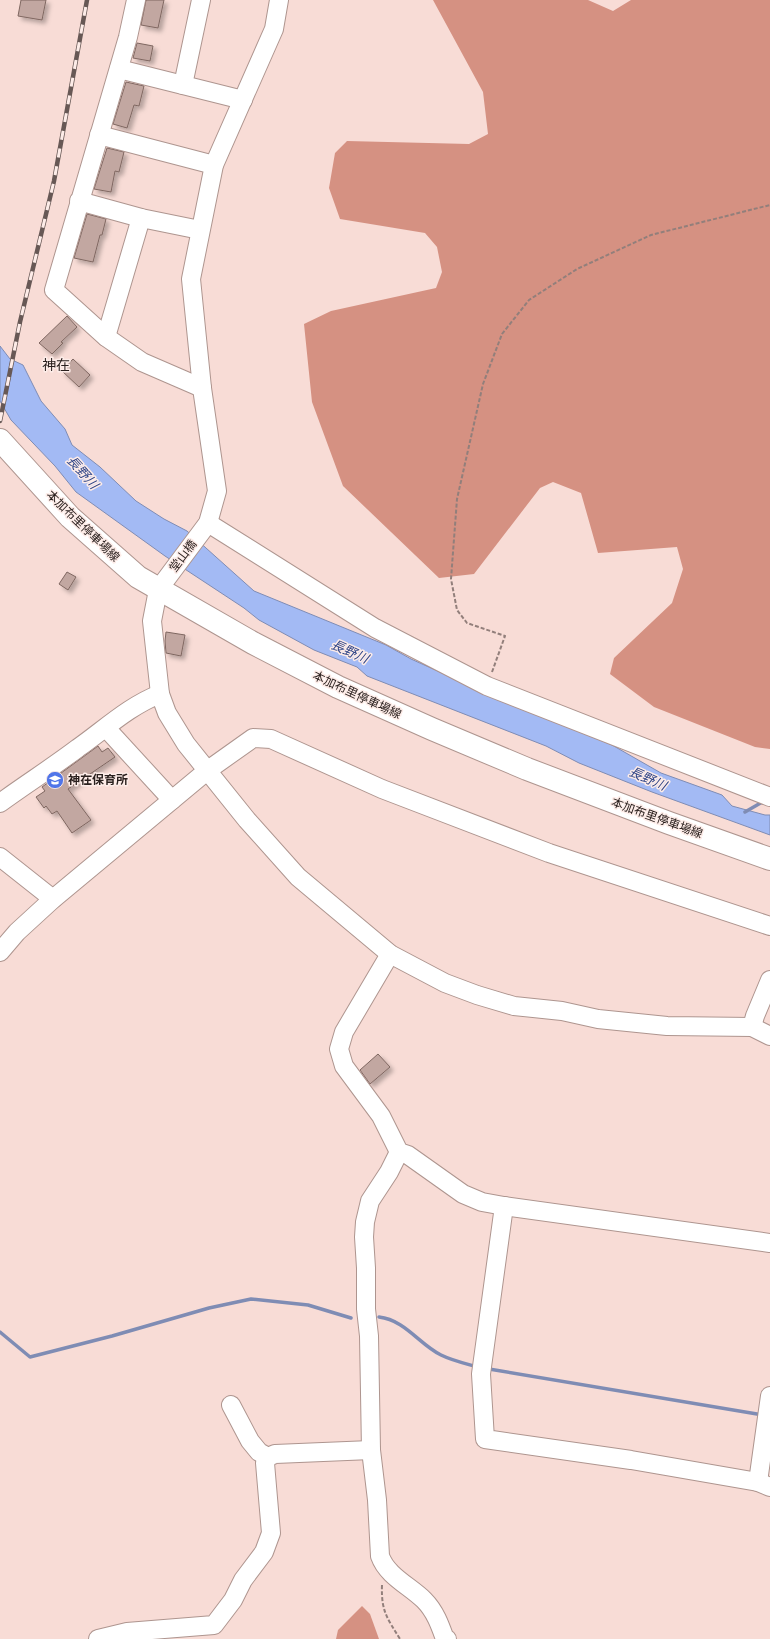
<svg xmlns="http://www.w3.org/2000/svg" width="770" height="1639" font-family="'DM Sans','Noto Sans JP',sans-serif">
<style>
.forest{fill:#d59182}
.water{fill:#a3baf4;stroke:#7f8cb4}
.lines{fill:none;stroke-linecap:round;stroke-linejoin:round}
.stream{stroke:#7f8cb4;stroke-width:3.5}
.building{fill:#c2a7a1;stroke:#7f6761;filter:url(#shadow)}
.minor-casing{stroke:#ae958f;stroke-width:20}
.major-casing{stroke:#ae958f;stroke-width:24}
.path{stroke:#927f7b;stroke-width:2;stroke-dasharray:4 2;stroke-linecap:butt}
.minor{stroke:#fff;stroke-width:18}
.major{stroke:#fff;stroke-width:22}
.rail-casing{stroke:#675855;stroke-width:4.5}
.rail{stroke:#fdece8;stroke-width:3;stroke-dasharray:9;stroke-linecap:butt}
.labels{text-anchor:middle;stroke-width:3;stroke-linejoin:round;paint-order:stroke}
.street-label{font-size:12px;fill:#2a201e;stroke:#fdece8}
.poi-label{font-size:12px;font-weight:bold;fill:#2a201e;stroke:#fdece8;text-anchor:start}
.water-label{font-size:13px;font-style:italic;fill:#2d4386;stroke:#fdece8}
.quarter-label{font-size:14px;fill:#2a201e;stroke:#fdece8}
</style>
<defs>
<filter id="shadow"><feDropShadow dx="3.5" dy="3.5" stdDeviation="2" flood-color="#0004"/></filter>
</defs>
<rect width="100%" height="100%" fill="#f8dcd6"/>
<g class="forest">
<path d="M433,0h155l25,11 18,-11h139v749l-15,-2 -101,-40 -44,-33 4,-16 58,-55 11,-34 -6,-22 -79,6 -17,-60 -28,-11 -13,6 -66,86 -35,4 -96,-92 -31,-84 -8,-78 27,-13 105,-23 6,-16 -5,-25 -12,-14 -85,-14 -11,-31 6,-35 12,-12 122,3 19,-10 -5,-42z"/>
<path d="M362,1606l8,8 9,25h-43l2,-9z"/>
</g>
<path class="water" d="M0,346l10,13 13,6 18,36 24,28 7,16 28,22 36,34 28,18 23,12 67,60 132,54 25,14 82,37 119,49 49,28 61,22 10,11 33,9h5v20l-118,-43 -73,-29 -33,-17 -179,-70 -10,-9 -43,-17 -55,-30 -15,-12 -79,-52 -89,-64 -21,-26 -44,-46 -11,-19z"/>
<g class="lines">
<g class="stream">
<path d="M745,812l19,-11"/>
<path d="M379,1317c26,3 40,27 62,38 10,5 22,8 33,11"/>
<path d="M0,1332l30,25 82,-21 97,-28 42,-9 57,6 43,13"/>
<path d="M489,1369l274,46"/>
</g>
</g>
<g class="building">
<path d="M21,0h25l-4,20 -24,-4z"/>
<path d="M146,0h18l-6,28 -17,-3z"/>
<path d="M137,43l16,3 -3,15 -17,-3z"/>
<path d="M126,82l18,4 -5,20 -5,-1 -7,23 -14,-4z"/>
<path d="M107,148l17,4 -5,20 -4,-1 -4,21 -17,-3z"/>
<path d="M87,214l19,5 -4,16h-2l-7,27 -19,-4z"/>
<path d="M67,316l10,11 -16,15 2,1 -11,11 -13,-11z"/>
<path d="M73,359l17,16 -11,12 -17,-16z"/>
<path d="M67,572l9,5 -8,13 -9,-6z"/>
<path d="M166,632l19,3 -4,21 -15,-3 -1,-12z"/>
<path d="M98,746l4,6 6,-4 7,9 -47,32 23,31 -19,13 -15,-22 -5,3 -6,-8 -2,2 -8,-11 9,-6 -3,-4z"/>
<path d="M378,1054l12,13 -20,17 -10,-14z"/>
</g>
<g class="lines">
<defs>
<g id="minor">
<path d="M136,0l-8,37 -74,253 52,47 36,25 60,26"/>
<path d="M279,0l-5,29 -60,136 -23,114 11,109 15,103 -9,32 -50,67 -6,31 8,73 7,19 19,31 61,76 51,57 92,77 55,29 32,12 37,11 48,5 36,8 69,7 85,1 18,9"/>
<path d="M119,69l124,31"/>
<path d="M183,85l18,-85"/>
<path d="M99,135l115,30"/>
<path d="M79,201l62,17 59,12"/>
<path d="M106,337l35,-119"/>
<path d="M208,523l167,105 112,58 283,111"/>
<path d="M106,728l66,72"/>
<path d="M0,803c26,-19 53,-36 78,-55 27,-19 51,-42 82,-54"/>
<path d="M0,857l53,42"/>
<path d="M0,952l17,-20 36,-33 155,-129 45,-32 18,1 111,50 167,64 221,73"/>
<path d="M390,954l-46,78 -5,17 5,17 37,50 18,36 9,3 55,39 19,8 22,4 266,37"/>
<path d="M752,1027l3,-11 15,-36"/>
<path d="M399,1152l-10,20 -19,29 -5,21 -1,15 2,31v41l3,27 2,114 6,50 3,56c7,20 30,30 44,44 11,11 16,25 21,39h2"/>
<path d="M504,1206l-23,168 4,65 146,21 127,22 12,5"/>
<path d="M231,1405l19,36 9,11 9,5"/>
<path d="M758,1482l12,-86"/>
<path d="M98,1639l29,-7 87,-7 19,-25 10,-20 21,-28 7,-19 -6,-70 3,-6 7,-3 96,-4"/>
</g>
<path id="major" d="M0,440l70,77 68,60 115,66 85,44 94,42 95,40 142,54 101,36"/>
</defs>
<use href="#minor" class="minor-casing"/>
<use href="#major" class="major-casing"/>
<g class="path">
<path d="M492,672l13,-36 -38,-13 -10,-13 -6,-31 6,-80 26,-115 19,-50 27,-34 48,-31 74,-34 119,-30"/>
<path d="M382,1585c-1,26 5,33 18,54"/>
</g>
<use href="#minor" class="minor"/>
<use href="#major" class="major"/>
<defs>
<path id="rail" d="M0,421l20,-99 34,-141 33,-181"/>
</defs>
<use href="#rail" class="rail-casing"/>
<use href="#rail" class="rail"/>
</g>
<defs>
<symbol id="school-disc" viewBox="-11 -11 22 22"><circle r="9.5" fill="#5075e9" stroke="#fdece8"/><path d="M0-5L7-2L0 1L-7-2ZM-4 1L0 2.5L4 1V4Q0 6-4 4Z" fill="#fff"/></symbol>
</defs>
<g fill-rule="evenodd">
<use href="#school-disc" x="45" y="770" width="20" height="20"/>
</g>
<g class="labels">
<g class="street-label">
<text transform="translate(83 526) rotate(44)" y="4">本加布里停車場線</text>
<text transform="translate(183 556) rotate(-53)" y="4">堂山橋</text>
<text transform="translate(357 695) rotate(25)" y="4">本加布里停車場線</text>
<text transform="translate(657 818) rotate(20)" y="4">本加布里停車場線</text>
</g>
<g class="poi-label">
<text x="68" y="784">神在保育所</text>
</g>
<g class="water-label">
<text transform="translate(83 472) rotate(48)" y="5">長野川</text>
<text transform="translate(350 651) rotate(24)" y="5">長野川</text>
<text transform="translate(648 778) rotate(24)" y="5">長野川</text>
</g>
<g class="quarter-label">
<text x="56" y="370">神在</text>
</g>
</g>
</svg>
